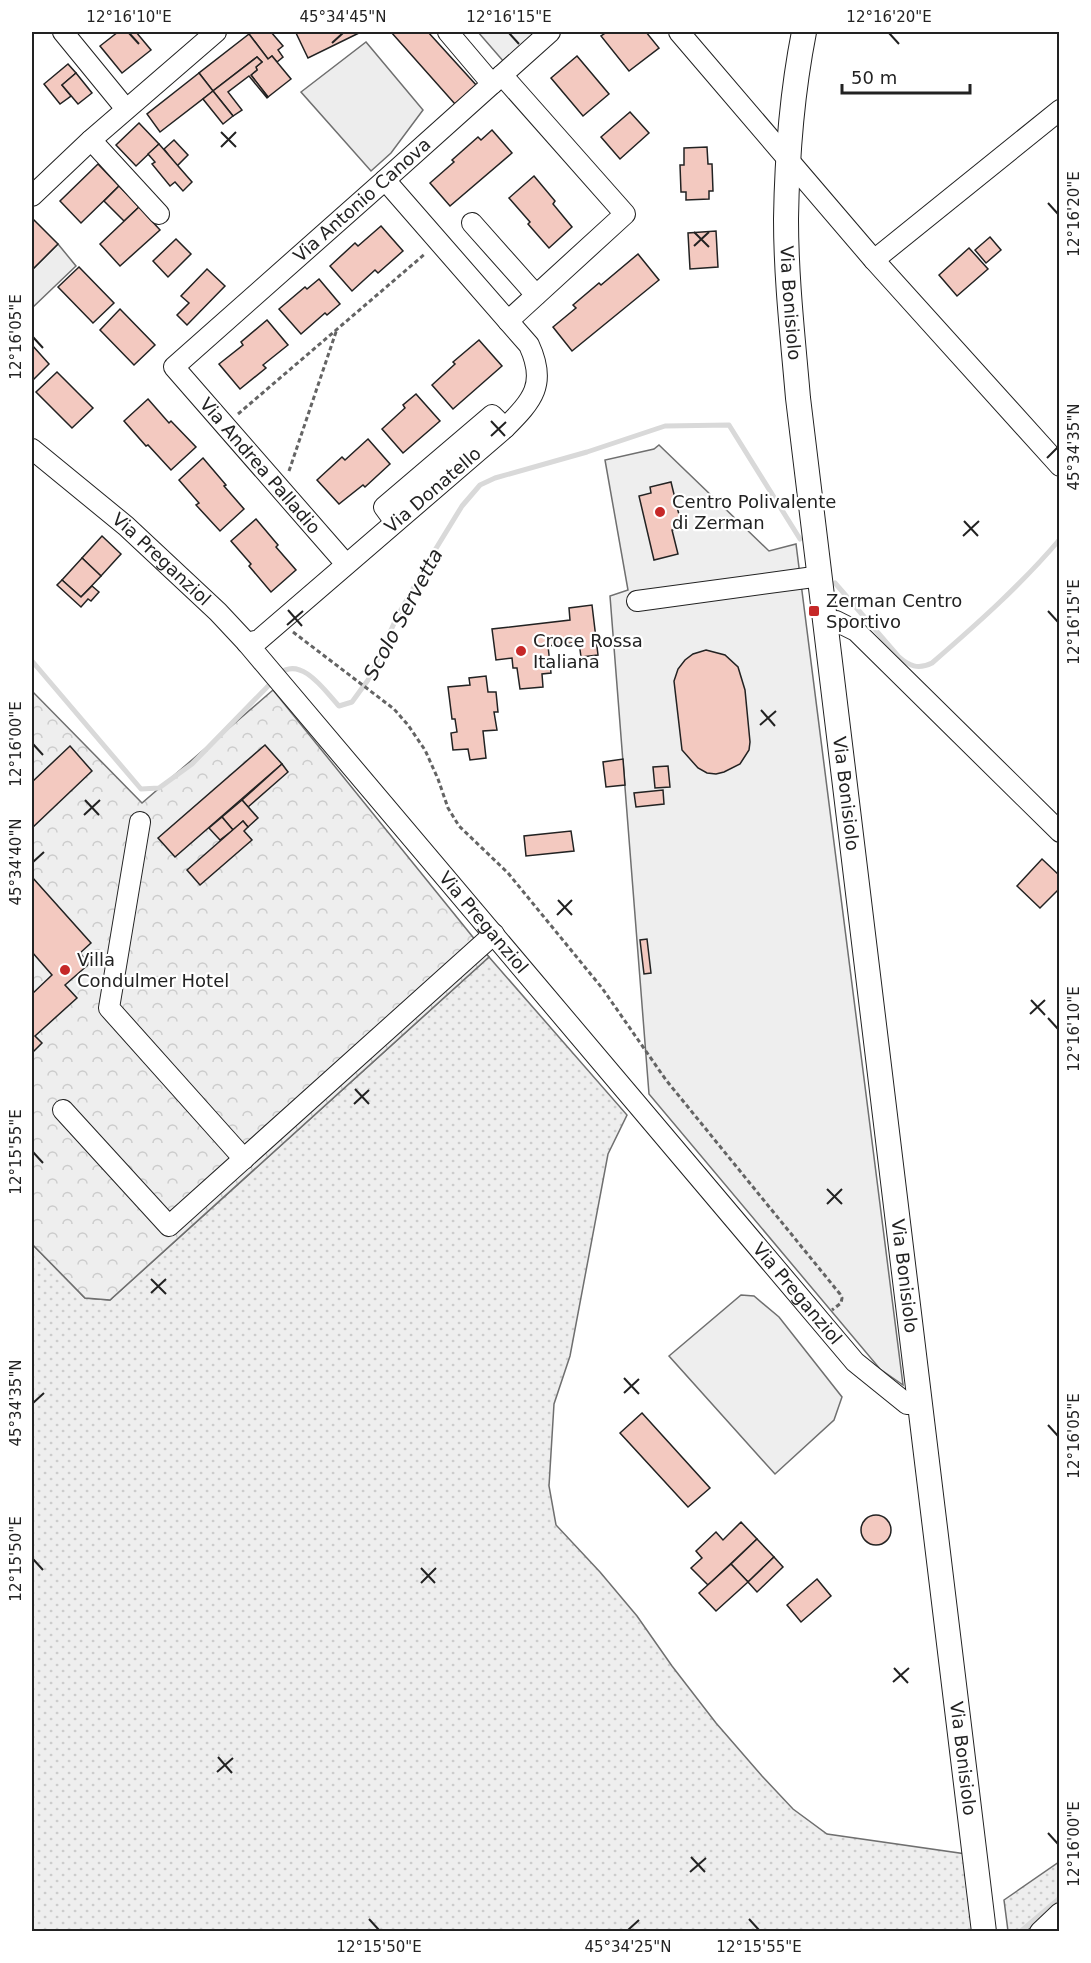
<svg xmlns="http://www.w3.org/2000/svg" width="1091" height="1963" font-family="'DejaVu Sans',sans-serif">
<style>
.grass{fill:url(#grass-dots);stroke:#6f6f6f;stroke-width:1.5}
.park{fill:url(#park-crowns);stroke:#6f6f6f;stroke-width:1.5}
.garden{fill:#eee;stroke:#6f6f6f;stroke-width:1.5}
.parking{fill:#ededed;stroke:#6f6f6f;stroke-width:1.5}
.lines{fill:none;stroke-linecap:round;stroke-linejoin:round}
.stream{stroke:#d9d9d9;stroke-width:5}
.building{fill:#f3c9c0;stroke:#222;stroke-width:1.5}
.minor-casing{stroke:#222;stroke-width:22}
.major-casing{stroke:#222;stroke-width:26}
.path{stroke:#646464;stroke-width:3;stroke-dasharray:4.5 3;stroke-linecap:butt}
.minor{stroke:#fff;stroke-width:20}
.major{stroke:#fff;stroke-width:24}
.ticks{fill:none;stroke:#222;stroke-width:2}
.poi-dot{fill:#c62828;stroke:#fff;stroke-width:2}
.labels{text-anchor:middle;stroke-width:4.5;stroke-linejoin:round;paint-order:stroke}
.street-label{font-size:18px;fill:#222;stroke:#fff}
.poi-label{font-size:18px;fill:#222;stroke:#fff;text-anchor:start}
.water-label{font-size:20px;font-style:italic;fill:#222;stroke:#fff}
.neatline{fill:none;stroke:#222;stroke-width:2}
.ticks-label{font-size:15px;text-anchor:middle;fill:#222}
</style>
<defs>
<pattern id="grass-dots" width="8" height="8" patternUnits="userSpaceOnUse" patternTransform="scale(1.5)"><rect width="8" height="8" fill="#eee"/><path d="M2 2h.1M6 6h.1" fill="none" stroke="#ccc" stroke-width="1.8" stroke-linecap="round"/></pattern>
<pattern id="park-crowns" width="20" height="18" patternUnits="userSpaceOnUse" patternTransform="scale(1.5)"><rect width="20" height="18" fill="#eee"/><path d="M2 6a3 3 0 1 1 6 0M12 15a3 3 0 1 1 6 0" fill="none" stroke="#ccc"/></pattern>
</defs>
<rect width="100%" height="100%" fill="#fff"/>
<g class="grass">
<path d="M489,957l138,158 -19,39 -38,202 -16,48 -5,82 7,39 44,47 37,44 35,50 44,57 46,53 31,33 34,25 139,20 11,77h-945v-687l53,54 25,2z"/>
<path d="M1059,1862v46l-33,23h-18l-4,-31z"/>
</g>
<path class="park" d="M273,690l216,267 -379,343 -25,-2 -53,-54v-553l110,112z"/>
<g class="garden">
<path d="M478,32h61l-35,30z"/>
<path d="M659,445l110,106 27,-7 107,841 -23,-16 -231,-275 -39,-498 18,-6 -23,-130 49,-11z"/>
<path d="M741,1295l13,1 25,21 63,80 -8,23 -59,54 -106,-118z"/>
</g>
<g class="parking">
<path d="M366,42l57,68 -32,43 -20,18 -70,-79z"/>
<path d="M58,244l18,22 -44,42v-38z"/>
</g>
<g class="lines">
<g class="stream">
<path d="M835,583l63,73c11,10 20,14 34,7 45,-39 90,-79 128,-124"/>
<path d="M32,661l109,128 18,-1 33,-24 81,-83"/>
<path d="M279,674c22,-19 46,17 60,32l13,-4 16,-22 29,-63 35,-62 30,-49 18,-21 15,-7 92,-26 78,-26 64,-1 71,114"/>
<path d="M1020,1932l40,-34"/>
</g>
</g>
<g class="building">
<path d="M118,32h18l15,18 -29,23 -22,-27z"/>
<path d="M252,32h19l12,14 -5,4 5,7 -6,5 -5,-6 -4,3 -19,-25z"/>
<path d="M299,32h62l-53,26 -12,-25z"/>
<path d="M391,32h37l49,54 -22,18z"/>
<path d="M607,32h39l13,16 -30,23 -28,-35z"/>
<path d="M249,34l19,25 4,-3 19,23 -23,18 -17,-22 6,-5 -1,-3 6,-5 -5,-5 -44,34 -14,-18z"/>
<path d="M577,56l32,38 -26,22 -32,-38z"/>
<path d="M257,57l5,5 -6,5 1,3 -6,5 17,22 -1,1 -18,-22 -21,16 14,18 -9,6 -20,-25z"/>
<path d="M68,64l8,9 -14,12 9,11 -11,8 -16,-20z"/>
<path d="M76,73l16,20 -14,11 -16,-19z"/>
<path d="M199,73l14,18 -53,41 -13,-18z"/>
<path d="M213,91l20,25 -10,8 -20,-25z"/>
<path d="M630,112l19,21 -29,26 -19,-22z"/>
<path d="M139,123l20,21 -23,22 -20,-21z"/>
<path d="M492,130l20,23 -62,53 -20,-23 24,-21 -2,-2 26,-23 3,3z"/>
<path d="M174,140l14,15 -11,11 -13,-17z"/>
<path d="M159,144l33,38 -9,9 -8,-9 -5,4 -18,-22 3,-2 -7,-8z"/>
<path d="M707,147l1,17h4l1,27h-4v8l-23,1v-8h-5l-1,-27h4v-17z"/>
<path d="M98,164l21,22 -38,37 -21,-22z"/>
<path d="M534,176l21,25 -2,3 19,23 -23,21 -21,-24 2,-2 -21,-24z"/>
<path d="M119,186l20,21 -15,14 -20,-20z"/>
<path d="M139,207l21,23 -40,36 -20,-22z"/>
<path d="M34,220l24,24 -26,26v-48z"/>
<path d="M381,226l22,25 -25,22 -3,-3 -23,21 -22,-25 25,-23 3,3z"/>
<path d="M716,231l2,36 -28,2 -2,-36z"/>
<path d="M990,237l11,13 -15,13 -11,-13z"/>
<path d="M176,239l15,15 -23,23 -15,-16z"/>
<path d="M969,248l19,21 -31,27 -18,-21z"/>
<path d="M638,254l21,26 -87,71 -19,-24 23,-19 -3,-3 26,-22 2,2z"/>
<path d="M79,267l35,36 -21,20 -35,-36z"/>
<path d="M207,269l18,17 -38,39 -10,-10 12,-12 -8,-7z"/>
<path d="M319,279l21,25 -13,11 -2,-2 -24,21 -22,-25 26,-22 2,2z"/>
<path d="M120,309l35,36 -21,20 -34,-35z"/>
<path d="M267,320l21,25 -25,20 3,3 -26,21 -21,-25 24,-19 -2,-3z"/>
<path d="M479,340l23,26 -49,43 -21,-24 23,-21 -2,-2z"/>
<path d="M32,345l17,19 -17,17z"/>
<path d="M57,372l36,36 -21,20 -36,-36z"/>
<path d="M416,394l24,27 -37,32 -21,-24 23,-21 -2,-3z"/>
<path d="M148,399l21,24 2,-2 25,26 -25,23 -23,-25 -2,1 -22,-25z"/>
<path d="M368,439l22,25 -25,23 -2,-2 -24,19 -22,-24 25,-23 3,3z"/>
<path d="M203,458l23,27 -2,1 20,23 -24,22 -24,-26 3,-2 -20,-23z"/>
<path d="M671,482l11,45 -10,3 6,24 -24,6 -15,-64 12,-3 -1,-6z"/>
<path d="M256,519l22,26 -2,2 20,23 -25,22 -22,-26 2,-2 -20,-23z"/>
<path d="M102,536l19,18 -20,22 -19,-18z"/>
<path d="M82,558l19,18 -20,21 -19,-17z"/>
<path d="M62,580l19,17 11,-11 7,6 -8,9 -3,-2 -7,8 -24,-22z"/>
<path d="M592,605l6,50 -17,2 -2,-15 -31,4 3,27 -9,1 1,13 -23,2 -3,-21h-4l-1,-10 -16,2 -4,-31 78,-9 -1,-12z"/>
<path d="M706,650l19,5 13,12 7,23 5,52 -1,8 -9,14 -16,8 -8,2 -9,-1 -9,-5 -16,-18 -8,-69 4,-12 7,-9 8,-6z"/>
<path d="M486,676l2,16h8l2,20h-4l3,18 -14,1 3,27 -16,2 -2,-11 -15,1 -2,-17 6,-1 -2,-13h-3l-4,-32 22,-2 -1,-7z"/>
<path d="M265,745l17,19 -107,93 -17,-19z"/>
<path d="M70,746l22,25 -60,57v-46z"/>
<path d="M623,759l2,26 -19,2 -3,-25z"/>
<path d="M282,764l6,8 -40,35 -6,-7z"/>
<path d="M668,766l2,21 -15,1 -2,-21z"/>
<path d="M663,790l1,14 -28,3 -2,-14z"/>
<path d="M242,800l16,18 -10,9 -5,-6 -10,9 -11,-13z"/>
<path d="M222,817l11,13 -13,10 -11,-12z"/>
<path d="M243,821l5,6 -4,4 8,9 -52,45 -13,-15z"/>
<path d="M571,831l3,20 -48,5 -2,-20z"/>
<path d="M1042,859l18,17v12l-20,20 -23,-22z"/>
<path d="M32,877l59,66 -11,10 9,11 -24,21 12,13 -42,38 7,7 -10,10v-59l20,-19 -20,-23z"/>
<path d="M647,939l4,34 -7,1 -4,-34z"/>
<path d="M642,1413l68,75 -22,19 -68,-74z"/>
<circle cx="876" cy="1530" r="15"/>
<path d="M741,1522l16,17 -49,46 -17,-17 11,-10 -6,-7 20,-19 7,8z"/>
<path d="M757,1539l17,18 -26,25 -17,-18z"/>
<path d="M774,1557l9,10 -26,25 -9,-10z"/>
<path d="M731,1564l17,18 -32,29 -17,-18z"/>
<path d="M817,1579l14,17 -30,26 -14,-17z"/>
</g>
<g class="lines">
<defs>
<g id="minor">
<path d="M63,32l63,77"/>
<path d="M448,32l44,52"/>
<path d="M679,32l195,228 186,206"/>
<path d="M502,75l123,139 -117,107"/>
<path d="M91,140l68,74"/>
<path d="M32,196l59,-56 125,-108"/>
<path d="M472,223l64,72"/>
<path d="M874,260l186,-150"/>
<path id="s1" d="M32,449l94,77 92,86 29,31 608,719 52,42 14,-2"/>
<path d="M395,522l-11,-15 108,-92 13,13"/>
<path id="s2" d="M346,564l-172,-197 211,-187 165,-148"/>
<path d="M637,601l184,-25"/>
<path d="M826,622l10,-1 20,10 204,201"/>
<path id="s3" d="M247,643l12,-3 246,-212c28,-28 42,-44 24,-83l-144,-165"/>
<path d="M140,822l-31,186 135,151"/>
<path d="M63,1110l106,116 325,-292"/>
<path d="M1040,1932l20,-19"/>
</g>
<g id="major">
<path id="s4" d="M804,32c-12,61 -17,124 -18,187 0,60 7,120 12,179l186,1534"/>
</g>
</defs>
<use href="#minor" class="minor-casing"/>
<use href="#major" class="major-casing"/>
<g class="path">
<path d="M238,414l188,-161"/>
<path d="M289,471l48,-142"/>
<path d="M293,632l101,77 14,16 17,25 13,29 10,29 11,18 49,47 94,115 64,92 174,214 2,4 -1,5 -9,7"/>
</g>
<use href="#minor" class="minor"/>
<use href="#major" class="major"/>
</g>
<path class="ticks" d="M129,33l10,11M509,33l10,11M889,33l10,11M332,43l11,-10M221,132l15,15M221,147l15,-15M1048,203l10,11M694,232l15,15M694,246l15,-14M33,337l10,11M491,421l14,15M491,436l15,-14M1047,458l11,-11M964,521l14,15M963,536l16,-15M288,610l14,16M1048,611l10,11M287,625l16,-14M761,710l14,16M760,725l16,-14M33,744l10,11M85,800l14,15M84,815l16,-15M33,862l11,-10M558,900l14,15M557,915l15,-15M1031,1000l14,15M1030,1014l15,-14M1048,1018l10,11M355,1089l14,15M354,1104l15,-14M33,1152l10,11M827,1189l15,15M827,1204l15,-15M151,1279l15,15M151,1293l15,-14M624,1378l15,16M624,1393l15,-14M33,1403l11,-10M1048,1425l10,11M33,1559l10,11M421,1568l14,15M421,1583l15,-15M894,1668l14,15M893,1682l16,-14M218,1757l14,16M217,1772l16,-14M1048,1833l10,11M691,1857l14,15M690,1872l16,-14M369,1919l10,11M749,1919l10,11M628,1930l11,-10"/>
<g class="poi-dot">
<circle cx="660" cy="512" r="6"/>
<rect x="808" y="605" width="12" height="12" rx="3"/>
<circle cx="521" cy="651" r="6"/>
<circle cx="65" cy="970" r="6"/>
</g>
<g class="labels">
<g class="street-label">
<text dy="6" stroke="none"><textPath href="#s2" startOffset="513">Via Antonio Canova</textPath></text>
<text dy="6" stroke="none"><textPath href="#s4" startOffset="272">Via Bonisiolo</textPath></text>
<text transform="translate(260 466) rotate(49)" y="6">Via Andrea Palladio</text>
<text dy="6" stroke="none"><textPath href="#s3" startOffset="242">Via Donatello</textPath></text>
<text dy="6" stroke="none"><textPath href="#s1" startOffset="170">Via Preganziol</textPath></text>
<text dy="6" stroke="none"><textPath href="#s4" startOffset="766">Via Bonisiolo</textPath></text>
<text dy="6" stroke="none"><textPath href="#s1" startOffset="656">Via Preganziol</textPath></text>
<text dy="6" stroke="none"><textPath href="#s4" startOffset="1252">Via Bonisiolo</textPath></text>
<text dy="6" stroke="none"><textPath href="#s1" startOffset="1142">Via Preganziol</textPath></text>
<text dy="6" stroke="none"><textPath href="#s4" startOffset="1738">Via Bonisiolo</textPath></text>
</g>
<g class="poi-label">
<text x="672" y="508">Centro Polivalente<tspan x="672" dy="21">di Zerman</tspan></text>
<text x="826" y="607">Zerman Centro<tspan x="826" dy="21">Sportivo</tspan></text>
<text x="533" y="647">Croce Rossa<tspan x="533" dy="21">Italiana</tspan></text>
<text x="77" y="966">Villa<tspan x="77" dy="21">Condulmer Hotel</tspan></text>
</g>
<g class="water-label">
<text transform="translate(403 614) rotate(-62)" y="7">Scolo Servetta</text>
</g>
</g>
<rect width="1091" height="1963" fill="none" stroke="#ffffff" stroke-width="66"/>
<path d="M842 84v9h128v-9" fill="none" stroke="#222222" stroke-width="3"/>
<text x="851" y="84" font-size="18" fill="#222222" stroke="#ffffff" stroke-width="4.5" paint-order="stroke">50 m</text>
<rect x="33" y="33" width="1025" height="1897" class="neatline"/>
<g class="ticks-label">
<text x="129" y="22">12°16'10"E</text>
<text x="343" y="22">45°34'45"N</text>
<text x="509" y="22">12°16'15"E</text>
<text x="889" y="22">12°16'20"E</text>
<text transform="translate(1074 214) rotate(-90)" y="5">12°16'20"E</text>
<text transform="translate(16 337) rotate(-90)" y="5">12°16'05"E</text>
<text transform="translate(1074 447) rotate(-90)" y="5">45°34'35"N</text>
<text transform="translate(1074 622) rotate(-90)" y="5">12°16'15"E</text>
<text transform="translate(16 744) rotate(-90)" y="5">12°16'00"E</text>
<text transform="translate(16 862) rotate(-90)" y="5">45°34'40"N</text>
<text transform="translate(1074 1029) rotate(-90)" y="5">12°16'10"E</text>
<text transform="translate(16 1152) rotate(-90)" y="5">12°15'55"E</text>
<text transform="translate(16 1403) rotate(-90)" y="5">45°34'35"N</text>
<text transform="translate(1074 1436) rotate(-90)" y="5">12°16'05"E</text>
<text transform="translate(16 1559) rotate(-90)" y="5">12°15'50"E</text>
<text transform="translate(1074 1844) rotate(-90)" y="5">12°16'00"E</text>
<text x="379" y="1952">12°15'50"E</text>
<text x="628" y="1952">45°34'25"N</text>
<text x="759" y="1952">12°15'55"E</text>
</g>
</svg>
